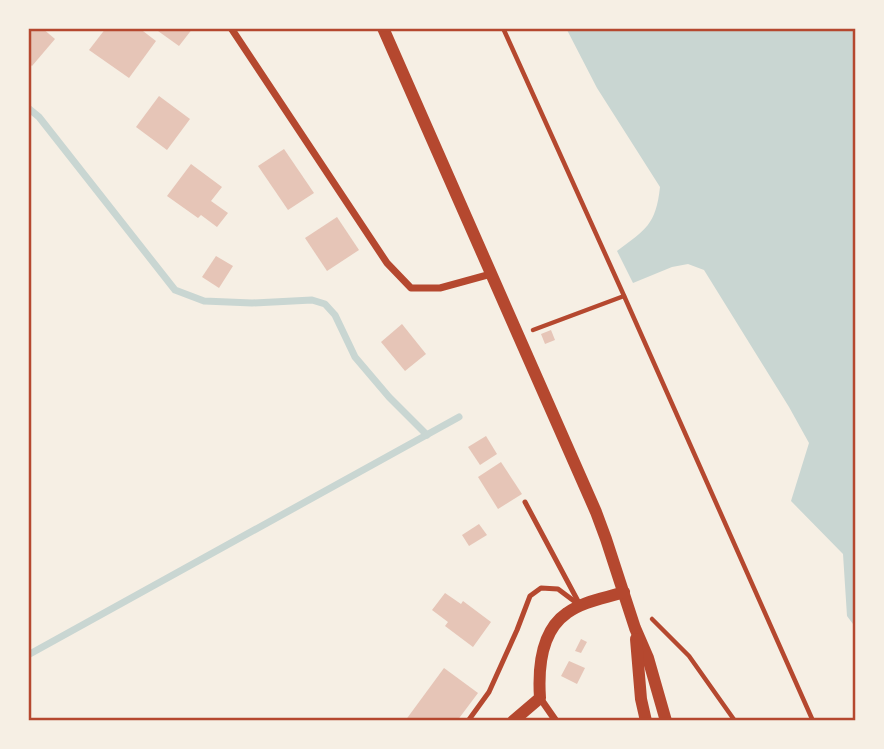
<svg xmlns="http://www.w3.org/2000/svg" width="884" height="749" font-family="'Space Grotesk',sans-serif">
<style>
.water{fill:#c9d6d2}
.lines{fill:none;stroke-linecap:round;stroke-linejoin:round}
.stream{stroke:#c9d6d2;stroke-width:7}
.building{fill:#e6c5b7}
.path{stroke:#b5482f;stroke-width:4.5}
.service{stroke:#b5482f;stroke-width:5}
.minor{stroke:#b5482f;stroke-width:7}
.tertiary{stroke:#b5482f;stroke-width:12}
.neatline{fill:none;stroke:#b5482f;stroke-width:2.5}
</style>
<rect width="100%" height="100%" fill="#f6efe4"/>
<path class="water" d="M566,28h290v600l-9,-12 -4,-62 -52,-53 18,-58 -20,-36 -85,-137 -16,-6 -16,3 -39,16 -16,-32c28,-21 39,-26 43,-64l-63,-99z"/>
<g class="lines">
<g class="stream">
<path d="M28,108l11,9 136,173 29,11 48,2 60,-3 13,4 10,11 20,42 34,40 38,38"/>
<path d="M28,655l431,-238"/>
</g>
</g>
<g class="building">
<path d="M28,28h14l13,11 -23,27 -4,-3z"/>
<path d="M106,28h33l17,13 -27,37 -40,-28z"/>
<path d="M161,28h32l-14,18 -21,-15z"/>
<path d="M159,96l31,23 -23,31 -31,-23z"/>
<path d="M284,149l30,44 -26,17 -30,-44z"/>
<path d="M191,164l31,23 -11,14 17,12 -11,14 -16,-12 -3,3 -31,-22z"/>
<path d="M337,217l22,33 -32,21 -22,-33z"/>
<path d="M216,256l17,10 -14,22 -17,-11z"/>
<path d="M402,324l24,30 -21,17 -24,-29z"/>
<path d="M551,330l4,10 -10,4 -4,-10z"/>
<path d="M486,436l11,18 -17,11 -12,-18z"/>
<path d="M501,462l21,32 -24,15 -20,-32z"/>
<path d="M479,524l8,11 -18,11 -7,-11z"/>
<path d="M445,593l16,11 2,-3 28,21 -18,25 -28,-21 3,-4 -16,-12z"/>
<path d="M581,639l6,3 -6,11 -6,-2z"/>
<path d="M569,661l16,7 -8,16 -16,-8z"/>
<path d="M444,668l34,25 -21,28h-52z"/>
</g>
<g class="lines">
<g class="path">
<path d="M503,28l118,261 192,432"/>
<path d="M533,330l91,-34"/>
<path d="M652,619l37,37 46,65"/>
</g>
<g class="service">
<path d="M525,502l54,101"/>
<path d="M468,721l21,-29 28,-62 13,-34 11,-8 17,1 20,15"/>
</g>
<g class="minor">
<path d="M231,28l156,235 24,25h29l51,-14"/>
<path d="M540,698l16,23"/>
</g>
<g class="tertiary">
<path d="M383,28l213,484 10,27 29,89 13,30 18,63"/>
<path d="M636,639l5,60 5,22"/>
<path d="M513,721l27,-23c-2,-30 1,-67 27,-85 16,-12 39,-15 57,-21"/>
</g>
</g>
<rect width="884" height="749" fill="none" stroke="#f6efe4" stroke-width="60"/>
<rect x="30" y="30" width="824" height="689" class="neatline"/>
</svg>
